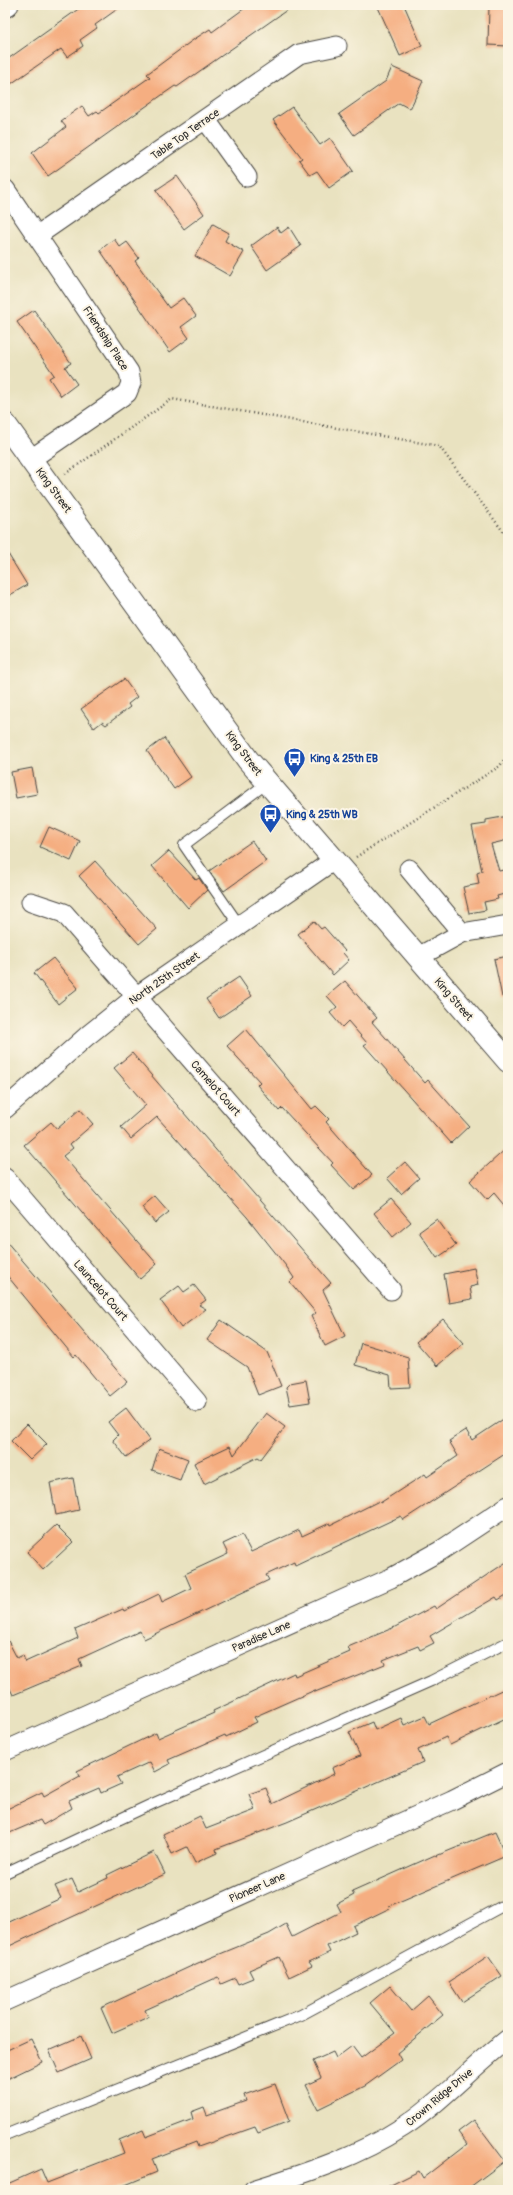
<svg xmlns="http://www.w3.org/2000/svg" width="513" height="2195" font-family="Pangolin,sans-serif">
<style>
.building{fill:#f5ae81}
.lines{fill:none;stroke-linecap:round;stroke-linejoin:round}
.service-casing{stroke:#484641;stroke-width:12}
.minor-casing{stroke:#484641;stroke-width:21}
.tertiary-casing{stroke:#484641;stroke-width:24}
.path{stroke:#484641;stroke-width:2.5;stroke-dasharray:1 3;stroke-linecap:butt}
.service{stroke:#fff;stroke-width:10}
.minor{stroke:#fff;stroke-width:19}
.tertiary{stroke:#fff;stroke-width:22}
.labels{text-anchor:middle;stroke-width:4;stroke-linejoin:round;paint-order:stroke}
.street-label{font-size:11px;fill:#2b2b2b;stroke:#fcf5e5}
.transit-label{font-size:11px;font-weight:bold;fill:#164399;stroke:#fcf5e5;text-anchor:start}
</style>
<rect width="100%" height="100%" fill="#fcf5e5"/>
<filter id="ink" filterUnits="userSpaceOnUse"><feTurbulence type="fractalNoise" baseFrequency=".025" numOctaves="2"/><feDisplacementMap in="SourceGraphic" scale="8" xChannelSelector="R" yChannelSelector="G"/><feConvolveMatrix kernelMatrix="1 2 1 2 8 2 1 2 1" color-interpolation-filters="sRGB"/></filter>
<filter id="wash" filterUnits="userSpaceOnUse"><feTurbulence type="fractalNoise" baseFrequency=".012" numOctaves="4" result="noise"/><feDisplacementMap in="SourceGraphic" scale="16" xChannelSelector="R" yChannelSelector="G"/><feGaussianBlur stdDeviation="0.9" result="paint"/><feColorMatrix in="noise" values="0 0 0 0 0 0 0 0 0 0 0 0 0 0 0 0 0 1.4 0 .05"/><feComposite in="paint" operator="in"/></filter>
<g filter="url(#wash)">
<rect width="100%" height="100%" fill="#e9e2c0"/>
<g id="blocks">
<g class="building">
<path d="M84,5h39l-28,20 2,3 -17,12 3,6 -16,11 -6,-8 -56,39v-27z"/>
<path d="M249,5h45l-117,82 -2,-1 -13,9 -114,81 -16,-23 34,-26 -5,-6 21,-15 7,10 8,-5 2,2 51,-36 -3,-3 46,-34 17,-11 2,3z"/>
<path d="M377,5h27l18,41 -22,10z"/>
<path d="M489,6l19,1v39l-20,-1z"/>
<path d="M392,67l31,14 -13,28 -11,-6 -45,32 -15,-21 47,-33z"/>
<path d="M292,107l28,38 10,-7 23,33 -24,17 -12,-17 -7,4 -11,-15 3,-2 -29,-38z"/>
<path d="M177,176l27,38 -20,15 -28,-39z"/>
<path d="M213,224l16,9 -4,8 19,11 -14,24 -35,-20z"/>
<path d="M277,227l4,6 8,-6 12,19 -34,24 -16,-24z"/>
<path d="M114,239l6,8 7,-5 12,16 -4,3 34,47 14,-10 13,18 -15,11 8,11 -19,14 -70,-102z"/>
<path d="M34,310l37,53 -6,4 12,17 -16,12 -12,-18 5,-3 -37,-53z"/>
<path d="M5,549l22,36 -22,13z"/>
<path d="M124,679l13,18 -9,7 2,3 -24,18 -4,-3 -8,6 -13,-19z"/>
<path d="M164,738l27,39 -17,12 -27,-38z"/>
<path d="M32,768l5,26 -21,4 -5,-26z"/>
<path d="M508,816v24l-17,4 8,27 9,-2v24l-11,3 1,3 -14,3 2,8 -17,3 -6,-26 16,-3 -2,-11 5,-2 -10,-45 14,-2v-4z"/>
<path d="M49,827l31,14 -9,20 -31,-14z"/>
<path d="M252,841l14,20 -42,30 -15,-20z"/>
<path d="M169,851l27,29 3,-2 8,12 -19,18 -36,-42z"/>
<path d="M95,861l62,68 -18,15 -60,-68z"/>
<path d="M314,921l7,8 3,-2 21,24 -2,2 6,7 -16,15 -35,-41z"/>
<path d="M508,956v40l-6,1 -8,-38z"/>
<path d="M53,958l25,30 -20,16 -24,-31z"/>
<path d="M239,977l13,19 -33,22 -13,-19z"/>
<path d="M345,981l32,37 -5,4 53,61 3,-3 41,46 -18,17 -87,-98 3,-2 -19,-22 -6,6 -12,-14 7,-6 -10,-11z"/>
<path d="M246,1029l66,80 4,-3 13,13 -3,3 46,53 -18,15 -23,-25 2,-2 -51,-55 -3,3 -22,-26 3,-3 -33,-36z"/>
<path d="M132,1053l199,230 -8,7 22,46 -20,10 -14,-30 5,-3 -26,-31 4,-4 -8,-12 -39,-49 -90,-100 -26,22 -10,-12 25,-22 -32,-37z"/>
<path d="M80,1109l13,15 -23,20 3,4 -10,8 94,108 -17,15 -116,-134 27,-23 6,7z"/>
<path d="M508,1147v63l-14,-17 -7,7 -17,-19z"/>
<path d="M405,1162l14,16 -18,16 -14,-16z"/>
<path d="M155,1196l14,16 -14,11 -13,-16z"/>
<path d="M391,1199l20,23 -18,15 -19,-24z"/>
<path d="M437,1219l19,26 -19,13 -18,-26z"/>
<path d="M5,1240l122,142 -17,14 -34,-41 -2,2 -69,-84z"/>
<path d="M474,1268l4,17 -8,2 2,12 -23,4 -5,-29z"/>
<path d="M194,1285l12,15 -7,5 7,4 -25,19 -21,-28 19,-14 5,6z"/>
<path d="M443,1319l21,24 -27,23 -21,-24z"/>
<path d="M221,1320l46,32 14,34 -23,9 -11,-28 -40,-27z"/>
<path d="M361,1343l47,14 2,30 -19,1 -1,-13 -35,-10z"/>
<path d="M306,1380l4,22 -20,3 -4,-18 4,-4z"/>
<path d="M126,1408l24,32 -24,17 -13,-17 5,-5 -10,-13z"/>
<path d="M266,1413l19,14 -24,32 -3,-2 -54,27 -10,-21 36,-17 4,9z"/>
<path d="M508,1416v36l-105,68 -2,-4 -106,50 -1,-4 -28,13 3,5 -125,59 -4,-8 -61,28 3,7 -69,29 -8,-17v-43l12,23 6,-3 2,7 53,-24 -3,-8 48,-21 1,2 35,-17 3,8 29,-14 -6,-14 43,-20 -5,-10 19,-9 9,17 48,-22 3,6 28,-13 1,2 48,-24 1,2 45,-29 2,3 31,-21 -9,-15 17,-11 6,10z"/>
<path d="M27,1424l20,20 -17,16 -19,-19z"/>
<path d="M159,1448l29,11 -8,21 -28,-10z"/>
<path d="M73,1478l6,32 -23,5 -6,-32z"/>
<path d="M56,1525l17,17 -30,28 -16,-18z"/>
<path d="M508,1561v33l-10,6 -2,-3 -66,39 4,7 -14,7 -2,-4 -35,14 2,4 -70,28v-2l-61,27 3,5 -31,15 -1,-2 -57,25 2,4 -15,8 -5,-10 -33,15 4,7 -20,9 -2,-5 -30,13 3,7 -29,17 -3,-5 -35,15v-25l37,-18 2,4 36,-20 -3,-5 79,-38 2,5 56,-25 -1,-2 81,-38 1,3 55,-24 -2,-5 47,-20 39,-21 2,3z"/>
<path d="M508,1687v30l-58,28 -4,-8 -28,13 5,12 -136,60 -71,27 1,4 -22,10 -8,-16 -15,7 -9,-20 37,-18 6,13 49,-19 -6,-16 17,-6 6,16 62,-30 -2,-6 28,-12 -11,-24 23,-10 3,8 26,-12 3,7 21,-9 4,8z"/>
<path d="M495,1832l11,24 -117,50 1,2 -37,18 3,6 -29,14 3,6 -21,10 3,4 -23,11 -10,-20 -30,13 4,8 -15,6 -3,-6 -14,6 -3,-7 -73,33 3,7 -36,16 -11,-25 97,-45 71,-29 17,-10 6,13 49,-25 -4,-8 17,-9 -2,-3 83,-37 1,1z"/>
<path d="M154,1852l11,22 -160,74v-24l56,-26 -6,-12 17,-7 6,13 30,-14 -1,-3z"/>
<path d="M488,1956l14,20 -40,26 -13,-20z"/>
<path d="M390,1986l21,25 17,-15 15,19 -46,38 4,7 -36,26 -47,23 -12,-24 15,-7 -8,-17 20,-9 3,6 16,-12 9,12 34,-25 -25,-30z"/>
<path d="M81,2036l10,23 -32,14 -10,-23z"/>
<path d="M31,2039l11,23 -37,18v-29z"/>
<path d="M275,2084l14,37 -31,12 -3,-6 -57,20 -2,-5 -44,17 5,13 -44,18h-108v-5l36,-16 6,14 77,-30 -5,-13 24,-10 3,7 47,-18 -2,-7 13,-5 3,8 39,-14 -2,-6z"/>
<path d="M474,2120l31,41 -39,29h-85l38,-19 4,7 44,-34 -9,-12z"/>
</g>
</g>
</g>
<g filter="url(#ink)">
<use href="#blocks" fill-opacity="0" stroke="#484641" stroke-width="1"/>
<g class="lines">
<defs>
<g id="service">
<path d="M239,925l-55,-80 83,-62"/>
<path d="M5,1873l147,-69 279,-123 77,-39"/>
<path d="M5,2135l296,-120 207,-112"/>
</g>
<g id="minor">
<path d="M5,8l4,-3"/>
<path d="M206,120l41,57"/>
<path d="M5,189l124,183 2,11 -4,10 -96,66"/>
<path d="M38,235l261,-181 38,-8"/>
<path d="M409,869l53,64"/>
<path d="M31,902l33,11 327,377"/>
<path d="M418,957l44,-24 46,-8"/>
<path d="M5,1109l82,-73 50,-40 197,-136"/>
<path d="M5,1178l192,224"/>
<path d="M5,1751l386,-173 49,-27 68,-45"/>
<path d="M5,2001l447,-201 56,-28"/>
<path d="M253,2190c53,-17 104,-33 150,-63 38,-25 69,-60 105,-88"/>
</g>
<path id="tertiary" d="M5,424l243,336 260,301"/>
</defs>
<use href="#service" class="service-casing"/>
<use href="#minor" class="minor-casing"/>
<use href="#tertiary" class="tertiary-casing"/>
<g class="path">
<path d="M65,474l107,-75 267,47 69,92"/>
<path d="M356,857l144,-91 8,-13"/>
</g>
<use href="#service" class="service"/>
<use href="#minor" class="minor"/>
<use href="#tertiary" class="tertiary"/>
</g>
</g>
<defs>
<symbol id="bus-pin" viewBox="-11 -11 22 30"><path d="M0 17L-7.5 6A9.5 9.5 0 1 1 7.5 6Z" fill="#1a4fb4" stroke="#fcf5e5"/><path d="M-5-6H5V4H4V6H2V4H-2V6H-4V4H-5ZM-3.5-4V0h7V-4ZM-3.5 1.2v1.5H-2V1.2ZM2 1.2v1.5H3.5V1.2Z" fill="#fff"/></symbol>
</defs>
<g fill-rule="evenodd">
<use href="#bus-pin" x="282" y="746" width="25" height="34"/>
<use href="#bus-pin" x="258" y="802" width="25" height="34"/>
</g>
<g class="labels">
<g class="street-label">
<text transform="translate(185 134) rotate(-35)" y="4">Table Top Terrace</text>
<text transform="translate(106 338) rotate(57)" y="4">Friendship Place</text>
<text transform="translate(54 490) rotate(54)" y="4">King Street</text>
<text transform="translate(244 753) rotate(53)" y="4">King Street</text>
<text transform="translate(164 978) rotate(-35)" y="4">North 25th Street</text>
<text transform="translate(454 999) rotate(49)" y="4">King Street</text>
<text transform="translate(216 1088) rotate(49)" y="4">Camelot Court</text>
<text transform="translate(101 1290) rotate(49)" y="4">Launcelot Court</text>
<text transform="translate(261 1636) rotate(-24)" y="4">Paradise Lane</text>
<text transform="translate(257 1887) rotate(-24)" y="4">Pioneer Lane</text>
<text transform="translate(439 2097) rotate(-40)" y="4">Crown Ridge Drive</text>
</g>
<g class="transit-label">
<text x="310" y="762">King &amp; 25th EB</text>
<text x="286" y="818">King &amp; 25th WB</text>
</g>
</g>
<rect width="513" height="2195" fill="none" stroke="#fcf5e5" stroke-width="20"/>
</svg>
